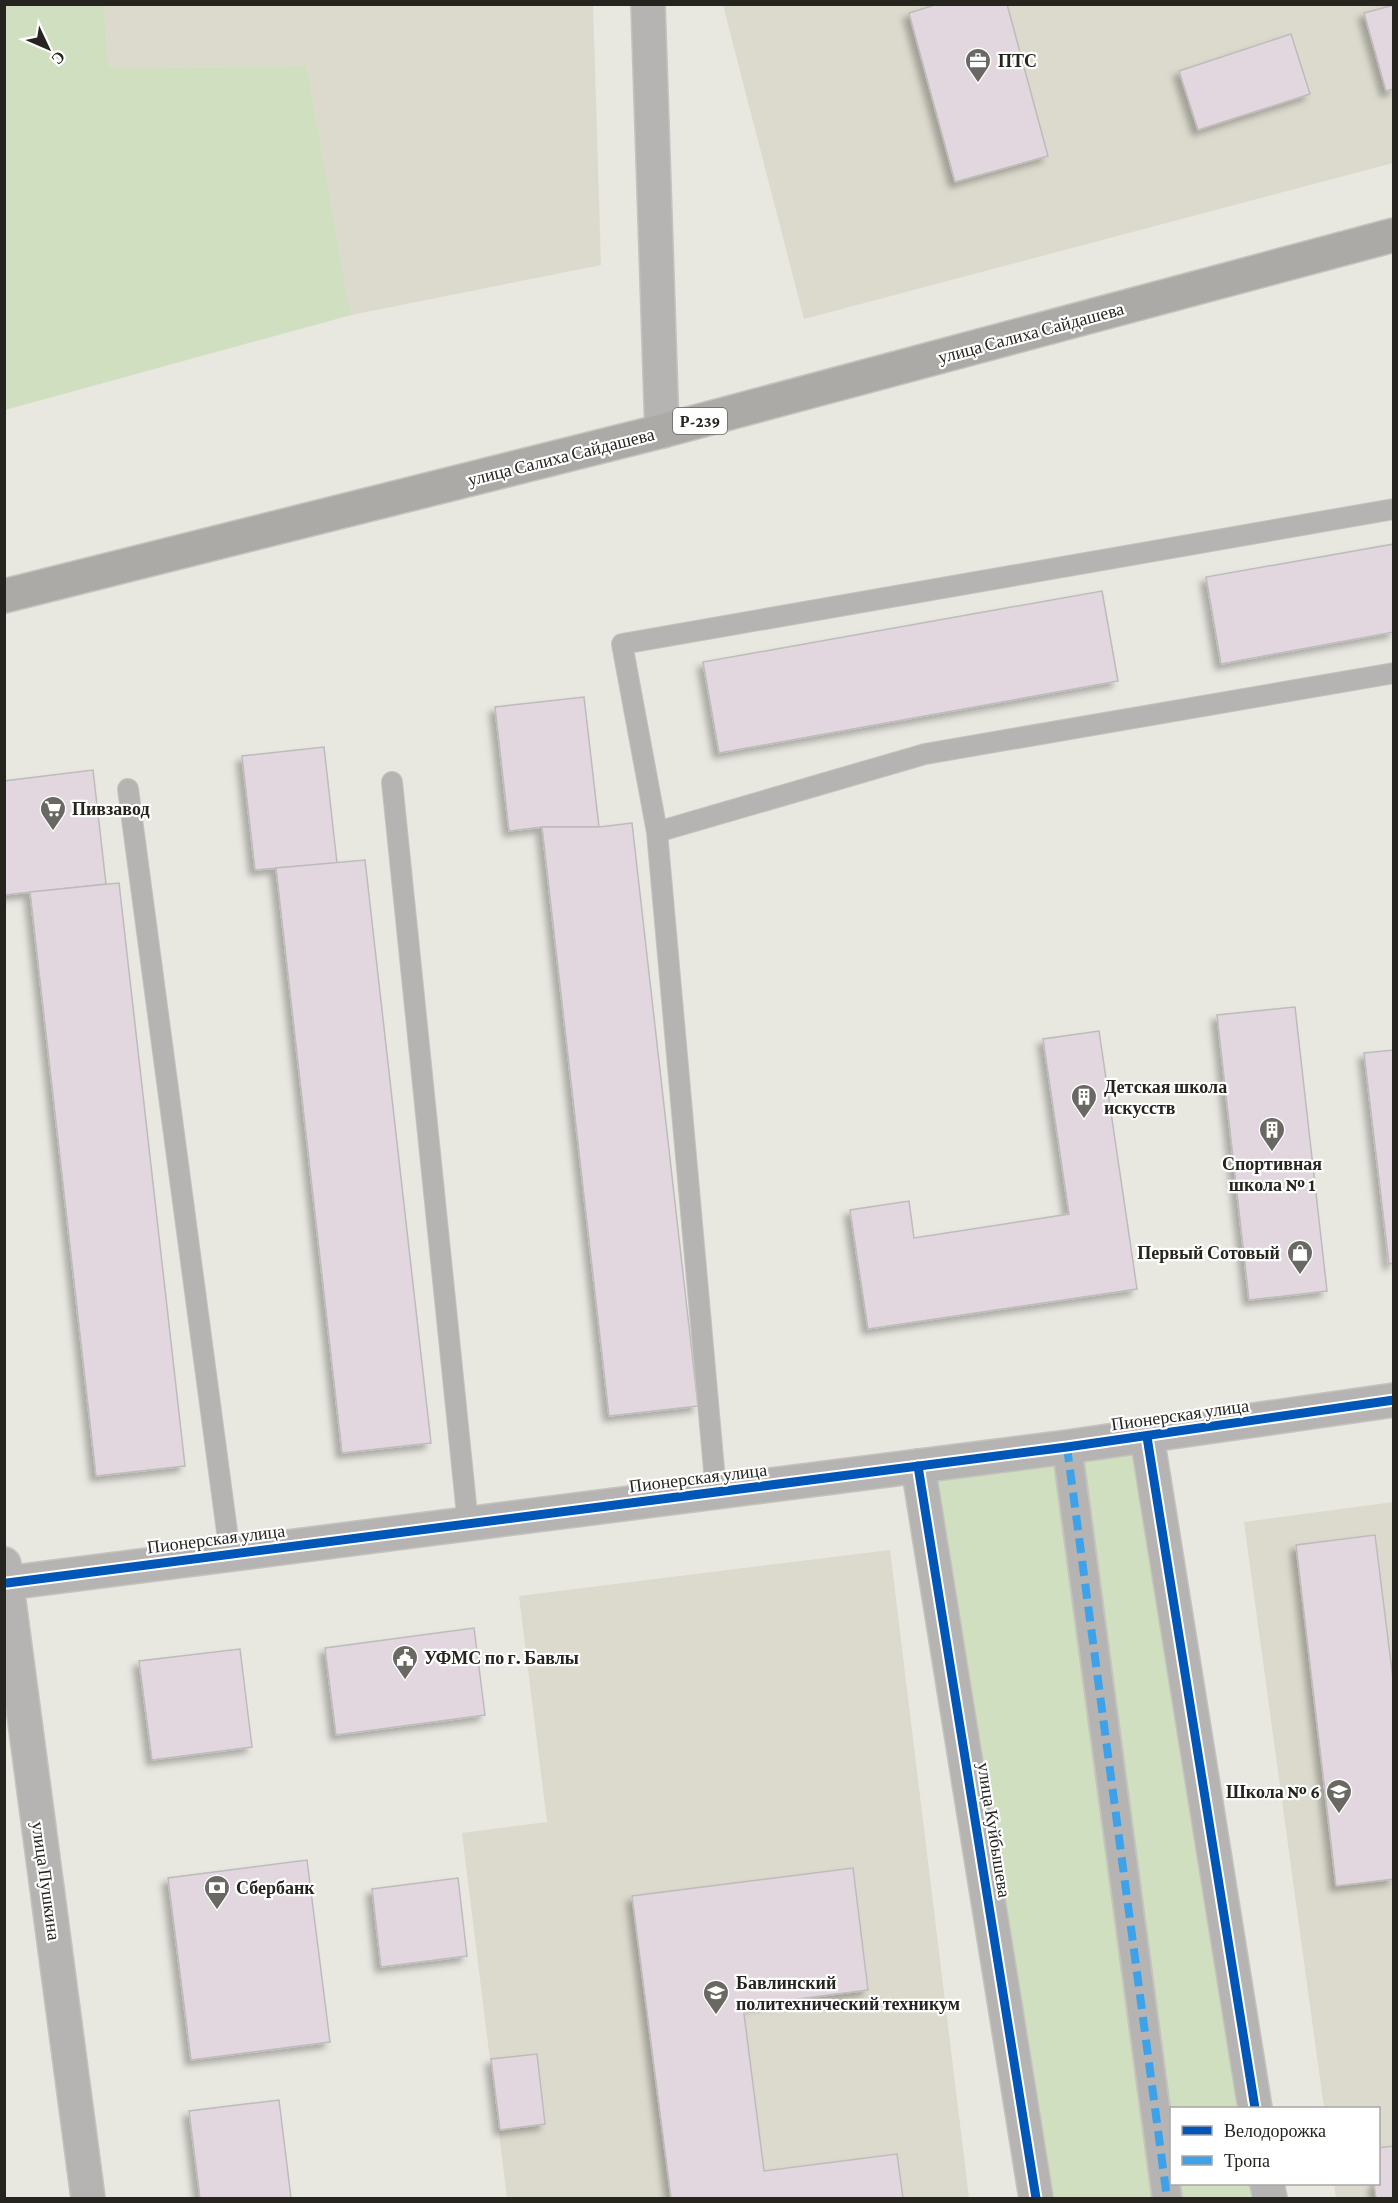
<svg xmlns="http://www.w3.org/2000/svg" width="1398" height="2203" font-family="'Crimson Pro',serif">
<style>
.built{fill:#dcdacd}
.green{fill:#cfdfbf}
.building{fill:#e2d7df;stroke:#bdbcba;stroke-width:1.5;filter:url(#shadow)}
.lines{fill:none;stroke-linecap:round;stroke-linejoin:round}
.service-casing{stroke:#c4c3be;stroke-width:22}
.pedestrian-casing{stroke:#c4c3be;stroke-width:32}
.minor-casing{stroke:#c4c3be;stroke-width:36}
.tertiary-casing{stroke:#c4c3be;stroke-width:36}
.trunk-casing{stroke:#c4c3be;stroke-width:36}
.service{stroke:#b5b4b2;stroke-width:20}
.pedestrian{stroke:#b5b4b2;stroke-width:28}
.minor{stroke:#b5b4b2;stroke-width:33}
.tertiary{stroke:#b5b4b2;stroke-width:33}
.trunk{stroke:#acaaa6;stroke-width:33}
.quiet{stroke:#3ea2ea;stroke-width:8;stroke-dasharray:15 8;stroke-linecap:butt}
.cycleway-casing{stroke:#fff;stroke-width:13}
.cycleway{stroke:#0057b8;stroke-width:9}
.labels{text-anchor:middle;stroke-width:4.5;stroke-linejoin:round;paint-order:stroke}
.shield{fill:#fff;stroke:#666662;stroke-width:1.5}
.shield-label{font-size:16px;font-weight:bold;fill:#25241f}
.poi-label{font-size:18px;font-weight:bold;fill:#25241f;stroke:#fff;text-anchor:start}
.street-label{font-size:18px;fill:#25241f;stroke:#fff}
</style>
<defs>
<filter id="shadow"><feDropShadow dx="-5.5" dy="5.5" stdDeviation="3" flood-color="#0004"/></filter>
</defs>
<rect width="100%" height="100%" fill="#e8e7e0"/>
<g class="built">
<path d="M104,5h489l8,260 -250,50 -44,-249 -198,1z"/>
<path d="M723,5h670v158l-589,156z"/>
<path d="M1393,1502v696h-57l-2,-14h44v-76h-54l-80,-586z"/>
<path d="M890,1550l79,648h-462l-45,-365 85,-11 -28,-226z"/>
</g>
<g class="green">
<path d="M5,4l99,1 5,62 198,-1 44,249 -346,95z"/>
<path d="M1147,1437l108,671h-83v76h95l3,14h-234l-118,-732z"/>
</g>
<g class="building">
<path d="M938,4h69l41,152 -93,26 -46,-169z"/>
<path d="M1394,5v84l-8,2 -22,-78z"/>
<path d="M1291,34l19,60 -112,36 -19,-59z"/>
<path d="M1394,544v88l-173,32 -15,-87z"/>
<path d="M1102,591l16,90 -399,72 -16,-91z"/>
<path d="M584,697l15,130h-57l-33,4 -14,-124z"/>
<path d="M324,747l13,116 -82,7 -13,-114z"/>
<path d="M93,770l13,114 -102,11v-114z"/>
<path d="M632,823l66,583 -89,10 -67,-589h57z"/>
<path d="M365,860l66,583 -89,10 -66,-585z"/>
<path d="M119,883l66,583 -89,10 -66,-584z"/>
<path d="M1295,1007l32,284 -78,9 -32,-285z"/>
<path d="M1099,1031l38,258 -269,40 -18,-119 59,-9 5,37 155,-24 -26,-175z"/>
<path d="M1394,1050v213l-5,1 -25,-211z"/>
<path d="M1375,1535l19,152v192l-58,7 -40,-341z"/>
<path d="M474,1628l11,87 -149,20 -11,-87z"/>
<path d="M240,1649l12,98 -100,13 -13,-99z"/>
<path d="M307,1860l23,182 -139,18 -23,-182z"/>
<path d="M853,1868l15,122 -125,16 21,165 133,-17 6,44h-232l-39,-302z"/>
<path d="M458,1878l9,78 -86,11 -9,-78z"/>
<path d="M537,2054l8,70 -45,6 -9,-71z"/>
<path d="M279,2100l12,98h-91l-11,-87z"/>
<path d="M1394,2146v52h-18l-2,-14h4v-36z"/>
</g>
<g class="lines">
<defs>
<g id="service">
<path d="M1394,509l-772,135 35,188 268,-78 469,-81"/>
<path d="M392,782l76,742"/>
<path d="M128,789l102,765"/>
<path d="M657,832l59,660"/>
</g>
<path id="pedestrian" d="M1067,1447l100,751"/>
<g id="minor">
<path d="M1147,1437l108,671"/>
<path d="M918,1466l118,732"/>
<path d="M4,1564l84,634"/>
<path d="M7,1583l1060,-136 327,-47"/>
<path d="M1267,2184l3,14"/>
</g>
<path id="tertiary" d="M648,4l14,427"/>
<path id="trunk" d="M4,596l658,-165 732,-196"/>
</defs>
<use href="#service" class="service-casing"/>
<use href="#pedestrian" class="pedestrian-casing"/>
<use href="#minor" class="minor-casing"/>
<use href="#tertiary" class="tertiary-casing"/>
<use href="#trunk" class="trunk-casing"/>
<use href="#service" class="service"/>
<use href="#pedestrian" class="pedestrian"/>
<use href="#minor" class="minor"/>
<use href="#tertiary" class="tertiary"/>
<use href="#trunk" class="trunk"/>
<path class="quiet" d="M1067,1447l100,751"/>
<defs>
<g id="cycleway">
<path d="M1147,1437l108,671"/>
<path d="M918,1466l118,732"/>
<path d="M7,1583l1060,-136 327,-47"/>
</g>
</defs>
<use href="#cycleway" class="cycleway-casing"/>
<use href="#cycleway" class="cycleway"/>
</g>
<defs>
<symbol id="office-pin" viewBox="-11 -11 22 30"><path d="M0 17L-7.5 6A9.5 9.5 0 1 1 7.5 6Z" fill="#696863" stroke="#fff"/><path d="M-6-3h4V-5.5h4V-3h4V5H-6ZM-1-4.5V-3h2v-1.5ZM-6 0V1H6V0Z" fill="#fff"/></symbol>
<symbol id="supermarket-pin" viewBox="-11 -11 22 30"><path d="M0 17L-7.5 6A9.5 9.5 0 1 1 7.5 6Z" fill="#696863" stroke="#fff"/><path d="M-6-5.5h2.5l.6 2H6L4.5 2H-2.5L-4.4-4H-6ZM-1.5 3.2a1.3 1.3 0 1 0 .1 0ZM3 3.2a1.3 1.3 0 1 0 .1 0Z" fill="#fff"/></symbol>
<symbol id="building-pin" viewBox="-11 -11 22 30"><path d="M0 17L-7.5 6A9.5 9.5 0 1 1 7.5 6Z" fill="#696863" stroke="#fff"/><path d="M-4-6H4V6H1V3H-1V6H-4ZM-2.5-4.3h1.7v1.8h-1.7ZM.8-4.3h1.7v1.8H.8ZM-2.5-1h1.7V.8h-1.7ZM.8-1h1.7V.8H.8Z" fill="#fff"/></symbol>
<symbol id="shop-pin" viewBox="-11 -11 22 30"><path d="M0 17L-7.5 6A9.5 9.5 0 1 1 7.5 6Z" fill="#696863" stroke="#fff"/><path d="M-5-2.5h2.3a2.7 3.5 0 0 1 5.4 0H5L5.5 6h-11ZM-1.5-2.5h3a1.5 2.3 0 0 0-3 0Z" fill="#fff"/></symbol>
<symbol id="civic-pin" viewBox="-11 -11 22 30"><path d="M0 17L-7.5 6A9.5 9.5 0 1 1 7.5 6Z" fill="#696863" stroke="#fff"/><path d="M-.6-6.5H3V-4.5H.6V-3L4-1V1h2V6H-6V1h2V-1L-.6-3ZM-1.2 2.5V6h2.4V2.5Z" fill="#fff"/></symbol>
<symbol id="school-pin" viewBox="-11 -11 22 30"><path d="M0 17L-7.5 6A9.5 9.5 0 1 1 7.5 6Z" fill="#696863" stroke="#fff"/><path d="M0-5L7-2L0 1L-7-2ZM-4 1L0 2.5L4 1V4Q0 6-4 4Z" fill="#fff"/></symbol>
<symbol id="bank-pin" viewBox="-11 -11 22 30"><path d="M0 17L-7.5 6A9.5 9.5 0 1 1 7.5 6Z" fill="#696863" stroke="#fff"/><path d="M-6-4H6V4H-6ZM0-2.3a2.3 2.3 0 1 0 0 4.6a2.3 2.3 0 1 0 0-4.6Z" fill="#fff"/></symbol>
<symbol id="university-pin" viewBox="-11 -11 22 30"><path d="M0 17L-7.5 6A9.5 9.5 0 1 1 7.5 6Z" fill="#696863" stroke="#fff"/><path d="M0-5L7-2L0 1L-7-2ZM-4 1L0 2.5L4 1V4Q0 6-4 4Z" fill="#fff"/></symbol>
</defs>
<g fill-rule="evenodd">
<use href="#office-pin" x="963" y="46" width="30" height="40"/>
<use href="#supermarket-pin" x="38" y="794" width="30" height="40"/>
<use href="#building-pin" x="1069" y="1082" width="30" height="40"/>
<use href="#building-pin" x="1257" y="1115" width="30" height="40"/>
<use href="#shop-pin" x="1285" y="1238" width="30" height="40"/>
<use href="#civic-pin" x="390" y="1643" width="30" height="40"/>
<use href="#school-pin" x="1324" y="1777" width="30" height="40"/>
<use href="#bank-pin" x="202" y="1873" width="30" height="40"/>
<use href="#university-pin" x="701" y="1978" width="30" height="40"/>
</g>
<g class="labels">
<rect class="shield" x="673" y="408" width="54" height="26" rx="4.5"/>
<g class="shield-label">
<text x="700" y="427">Р-239</text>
</g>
<g class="poi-label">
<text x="998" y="67">ПТС</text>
<text x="72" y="815">Пивзавод</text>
<text x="1104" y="1093">Детская школа<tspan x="1104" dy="21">искусств</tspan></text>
<text x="1272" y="1170" text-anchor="middle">Спортивная<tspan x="1272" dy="21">школа № 1</tspan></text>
<text x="1280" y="1259" text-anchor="end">Первый Сотовый</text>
<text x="424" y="1664">УФМС по г. Бавлы</text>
<text x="1320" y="1798" text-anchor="end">Школа № 6</text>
<text x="236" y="1894">Сбербанк</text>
<text x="736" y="1989">Бавлинский<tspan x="736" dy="21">политехнический техникум</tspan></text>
</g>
<g class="street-label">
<text transform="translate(1031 333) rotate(-15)" y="6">улица Салиха Сайдашева</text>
<text transform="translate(561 457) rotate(-14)" y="6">улица Салиха Сайдашева</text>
<text transform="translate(1180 1415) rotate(-8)" y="6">Пионерская улица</text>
<text transform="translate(698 1478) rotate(-7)" y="6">Пионерская улица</text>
<text transform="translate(216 1539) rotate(-7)" y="6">Пионерская улица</text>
<text transform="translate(994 1830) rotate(81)" y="6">улица Куйбышева</text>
<text transform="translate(46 1881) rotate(82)" y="6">улица Пушкина</text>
</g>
</g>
<rect width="1398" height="2203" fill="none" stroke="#25241f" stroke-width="12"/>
<rect x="1170" y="2107" width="210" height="78" fill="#ffffff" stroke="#a8a7a5" stroke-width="1.5"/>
<rect x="1182" y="2126" width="30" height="9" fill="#0057b8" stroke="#a8a7a5" stroke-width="1.5"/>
<text x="1224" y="2137" font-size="18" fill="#25241f">Велодорожка</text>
<rect x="1182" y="2156" width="30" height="9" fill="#3ea2ea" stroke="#a8a7a5" stroke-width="1.5"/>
<text x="1224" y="2167" font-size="18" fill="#25241f">Тропа</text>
<g transform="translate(48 48) rotate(134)" stroke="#ffffff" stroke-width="4.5" paint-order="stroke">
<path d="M0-4.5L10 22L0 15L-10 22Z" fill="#25241f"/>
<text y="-9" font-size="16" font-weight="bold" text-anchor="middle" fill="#25241f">С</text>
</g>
</svg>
